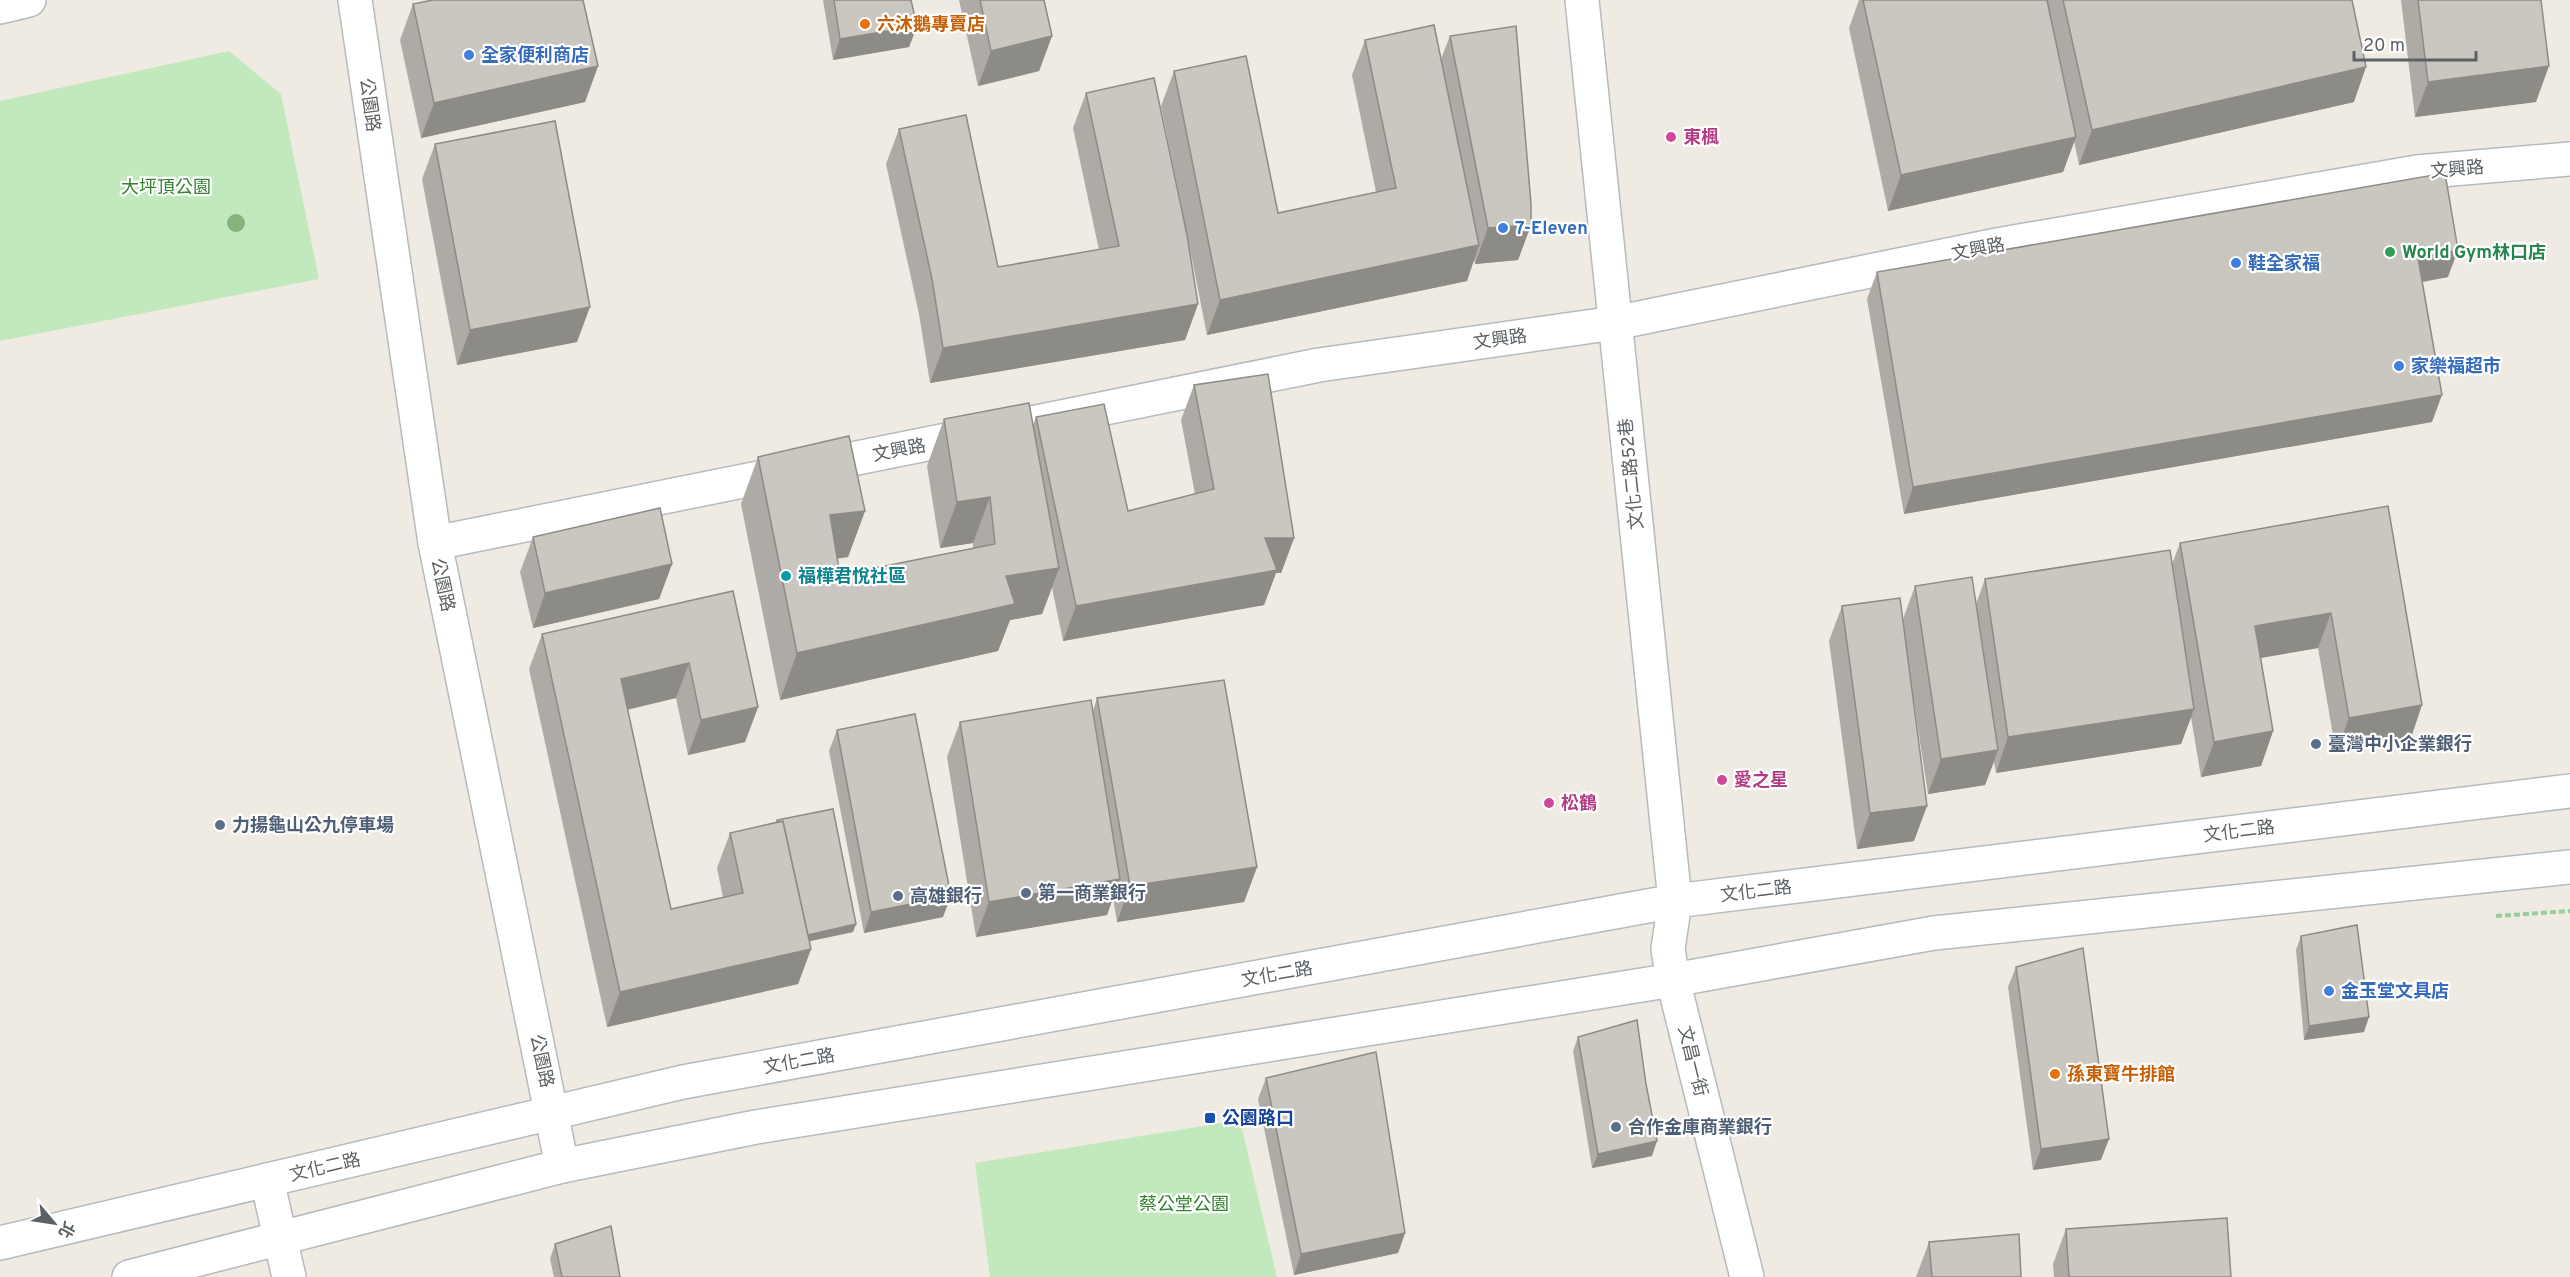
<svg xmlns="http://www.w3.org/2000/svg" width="2570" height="1277" font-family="Overpass,'Noto Sans TC',sans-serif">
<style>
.green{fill:#c2e9bd}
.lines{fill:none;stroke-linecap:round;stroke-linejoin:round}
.street-casing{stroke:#b6babf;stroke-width:36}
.secondary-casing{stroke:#b5babf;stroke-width:36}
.path{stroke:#97cda1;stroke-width:4;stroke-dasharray:6 3;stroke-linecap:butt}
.street{stroke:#fff;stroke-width:33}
.secondary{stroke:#fff;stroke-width:33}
.tree{fill:#86b27e}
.wall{fill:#aeaaa5}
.shaded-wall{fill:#8d8b86}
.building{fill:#cac6c0;stroke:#8d8b86;stroke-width:1.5}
.food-dot{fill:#e8710a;stroke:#fff;stroke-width:2}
.shop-dot{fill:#3f7fe0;stroke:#fff;stroke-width:2}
.hotel-dot{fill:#d1479c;stroke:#fff;stroke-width:2}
.leisure-dot{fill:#2e9e5b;stroke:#fff;stroke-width:2}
.culture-dot{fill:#0f9aa8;stroke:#fff;stroke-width:2}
.service-dot{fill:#5c6f8a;stroke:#fff;stroke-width:2}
.transit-dot{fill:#1a4fb4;stroke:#fff;stroke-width:2}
.labels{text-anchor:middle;stroke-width:4.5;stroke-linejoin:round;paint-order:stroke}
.food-label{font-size:18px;font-weight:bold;fill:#c56008;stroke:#fff;text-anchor:start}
.shop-label{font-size:18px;font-weight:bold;fill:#366cbe;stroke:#fff;text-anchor:start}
.street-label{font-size:18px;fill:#5b6165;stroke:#fff}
.hotel-label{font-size:18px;font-weight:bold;fill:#b23c85;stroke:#fff;text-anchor:start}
.park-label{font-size:18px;fill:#31832c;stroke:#fff}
.leisure-label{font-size:18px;font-weight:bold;fill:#27864d;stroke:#fff;text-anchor:start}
.culture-label{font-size:18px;font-weight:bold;fill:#0d838f;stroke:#fff;text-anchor:start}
.service-label{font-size:18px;font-weight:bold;fill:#4e5e75;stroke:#fff;text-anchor:start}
.transit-label{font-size:18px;font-weight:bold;fill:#164399;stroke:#fff;text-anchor:start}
</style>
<rect width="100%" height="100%" fill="#efebe3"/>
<g class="green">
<path d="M229,51l52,43 38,185 -319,62v-240z"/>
<path d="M1240,1120l37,157h-287l-15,-114z"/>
</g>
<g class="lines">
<defs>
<g id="street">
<path d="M355,0l80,543 127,623"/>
<path d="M1582,0l93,901 -7,48 5,31 74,297"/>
<path d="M435,543l884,-178 296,-42 382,-78 420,-73 153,-13"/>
<path d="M267,1180l22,97"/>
</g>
<g id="secondary">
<path d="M0,7l29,-7"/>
<path d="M0,1243l683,-161 992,-181 895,-110"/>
<path d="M129,1277l433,-111 194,-39 917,-147 261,-47 636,-66"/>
</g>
</defs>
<use href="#street" class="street-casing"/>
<use href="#secondary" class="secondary-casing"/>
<path class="path" d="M2496,916l74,-5"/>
<use href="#street" class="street"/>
<use href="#secondary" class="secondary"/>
</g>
<circle class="tree" cx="236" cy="223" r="9"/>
<g class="wall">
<path d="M823,0h88l6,26 -8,21 -76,13z"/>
<path d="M959,0h85l8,36 -13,35 -61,15z"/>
<path d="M1859,0h493l2,102 -275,63 -5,-24 -11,31 -175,39 -39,-183z"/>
<path d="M2401,0h140l-5,102 -121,15z"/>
<path d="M413,4l185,62 -13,36 -164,36 -21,-98z"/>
<path d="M1450,36l81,189 -13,35 -43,4 -1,-5 -7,22 -260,54 -19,-96 10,65 -13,36 -255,43 -11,-69 -33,-150 13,-35 99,138 101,-17 -26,-122 13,-35 97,121 -22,-108 13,-35 104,142 98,-21 -24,-117 13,-35 76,19z"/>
<path d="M435,144l142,198 -120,23 -35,-186z"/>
<path d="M1877,272l571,5 -25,5 9,140 -528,92 -37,-215z"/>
<path d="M1194,385l100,153 -13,35h-5l-12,32 -201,36 -11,-53 -10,26 -32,6 -12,31 -218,49 -39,-196 17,-47 107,54 -17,46 -11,2 3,16 133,-27v-5l-33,5 -13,-82 17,-47 89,6 3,-8 92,94 67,-17 -14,-74z"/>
<path d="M2388,506l22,235 -74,12 -18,-105 -57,10 12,73 -12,35 -60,11 -10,-60 -10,27 -185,29 -2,-11 -9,23 -57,9 -19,-124 5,171 -57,8 -28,-208 13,-35 61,13 12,-33 61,18 9,-25 187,-15 8,-21z"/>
<path d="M533,537l139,27 -13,35 -126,29 -13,-56z"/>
<path d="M733,591l25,116 -13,35 -57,13 -12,-57 -49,12 44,199 52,-12 -6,-29 13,-35 46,-11 1,-2 79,104 -3,8 -44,9 2,8 -13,35 -191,43 -78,-358 13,-35z"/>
<path d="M1097,698l160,169 -13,35 -127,20 -4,-24 -6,17 -131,22 -29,-180 13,-35 133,-11z"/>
<path d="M837,730l106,187 -79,16 -35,-182z"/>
<path d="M2301,936l63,96 -60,8 -8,-90z"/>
<path d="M2016,967l85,193 -68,10 -25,-183z"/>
<path d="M1578,1037l68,47 6,72 -60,12 -19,-117z"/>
<path d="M1266,1078l139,155 -7,20 -104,22 -36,-176z"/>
<path d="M2066,1229l165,48h-177l-1,-13z"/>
<path d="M1929,1242l92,35h-105z"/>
<path d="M555,1244l65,33h-66l-4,-18z"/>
</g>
<g class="shaded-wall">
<path d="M917,26l-8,21 -76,13 7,-21z"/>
<path d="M1052,36l-13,35 -61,15 13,-35z"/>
<path d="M598,66l-13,36 -164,36 13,-35z"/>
<path d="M2549,66l-13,36 -121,15 13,-35z"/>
<path d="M2366,67l-12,35 -275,63 13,-35z"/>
<path d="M2076,137l-13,35 -175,39 13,-36z"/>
<path d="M1531,225l-13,35 -43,4 13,-36z"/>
<path d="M1479,245l-12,36 -260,54 13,-35z"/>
<path d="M2458,250l-10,27 -39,7 9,-26z"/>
<path d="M1198,304l-13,36 -255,43 13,-35z"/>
<path d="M590,307l-13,35 -120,23 13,-35z"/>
<path d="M2442,395l-10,27 -528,92 9,-27z"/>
<path d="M990,497l-17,46 -33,5 17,-46z"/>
<path d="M865,511l-17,46 -35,4 17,-46z"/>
<path d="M1265,538h29l-13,35h-5l-12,32 -201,36 13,-35z"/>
<path d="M672,564l-13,35 -126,29 12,-35z"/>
<path d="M1059,568l-17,46 -32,6 -12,31 -218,49 17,-47 209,-77z"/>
<path d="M2331,613l-13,35 -76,13 13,-35z"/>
<path d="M689,663l-13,35 -68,16 13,-35z"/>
<path d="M2422,705l-12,36 -74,12 13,-35z"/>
<path d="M758,707l-13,35 -57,13 13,-35z"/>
<path d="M2194,709l-13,35 -185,29 12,-36z"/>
<path d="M2273,731l-12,35 -60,11 13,-35z"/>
<path d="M1998,750l-13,35 -57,9 13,-35z"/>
<path d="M1927,806l-13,35 -57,8 13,-36z"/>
<path d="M1257,867l-13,35 -127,20 13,-36z"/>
<path d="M1120,879l-13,36 -131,22 13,-35z"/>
<path d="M951,896l-8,21 -79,16 7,-21z"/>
<path d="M856,924l-3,8 -56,12 3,-8z"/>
<path d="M811,949l-13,35 -191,43 13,-35z"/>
<path d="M2369,1017l-5,15 -60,8 5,-14z"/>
<path d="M2109,1139l-8,21 -68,10 8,-21z"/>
<path d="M1657,1141l-5,15 -60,12 6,-14z"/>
<path d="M1405,1233l-7,20 -104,22 7,-21z"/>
</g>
<g class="building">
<path d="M433,0h150l15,66 -164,37 -21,-99z"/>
<path d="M834,0h77l6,26 -77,13z"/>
<path d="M980,0h64l8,36 -61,15z"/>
<path d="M1863,0h184l29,137 -175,38z"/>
<path d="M2063,0h289l14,67 -274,63z"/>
<path d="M2418,0h123l8,66 -121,16z"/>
<path d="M1434,25l45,220 -259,55 -46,-229 72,-15 32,157 118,-25 -31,-148z"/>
<path d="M1516,26l15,178v21l-43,3 -38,-192z"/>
<path d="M1154,78l33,157 11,69 -255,44 -11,-69 -33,-150 67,-14 32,152 121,-21 -33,-153z"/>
<path d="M555,121l35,186 -120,23 -35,-186z"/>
<path d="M2445,173l13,77 -40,8 24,137 -529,92 -36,-215z"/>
<path d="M1268,374l26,164h-29l12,32 -201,36 -40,-189 68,-13 24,107 86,-22 -20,-104z"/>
<path d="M1029,403l30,165 -53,8 9,28 -218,49 -39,-196 91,-21 16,75 -35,4 10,60 155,-31 -5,-47 -33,5 -13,-83z"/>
<path d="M2388,506l34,199 -73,13 -18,-105 -76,13 18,105 -59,11 -34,-199z"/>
<path d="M660,508l12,56 -127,29 -12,-56z"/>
<path d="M2170,550l24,159 -186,28 -23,-158z"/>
<path d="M1972,577l26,173 -57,9 -26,-173z"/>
<path d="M733,591l25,116 -57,13 -12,-57 -68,16 50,230 72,-16 -13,-60 53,-12 28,128 -191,43 -78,-358z"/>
<path d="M1900,598l27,208 -57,7 -28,-207z"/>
<path d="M1224,680l33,187 -127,19 -33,-188z"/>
<path d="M1091,700l29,179 -131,23 -29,-180z"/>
<path d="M915,714l36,182 -80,16 -34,-182z"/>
<path d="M833,809l23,115 -48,11 -25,-114 -6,1v-2z"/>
<path d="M2357,925l12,92 -60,9 -8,-90z"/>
<path d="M2083,948l26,191 -68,10 -25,-182z"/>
<path d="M1637,1020l9,64 11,57 -59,13 -20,-117z"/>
<path d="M1376,1052l29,181 -104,21 -35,-176z"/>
<path d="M2227,1218l4,59h-162l-3,-48z"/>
<path d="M611,1226l9,51h-58l-7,-33z"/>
<path d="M2019,1234l2,43h-89l-3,-35z"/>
</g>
<g class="food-dot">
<circle cx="865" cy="24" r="6"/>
<circle cx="2055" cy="1074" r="6"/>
</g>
<g class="shop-dot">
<circle cx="469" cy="55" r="6"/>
<circle cx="1503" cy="228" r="6"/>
<circle cx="2236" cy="263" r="6"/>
<circle cx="2399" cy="366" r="6"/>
<circle cx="2329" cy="991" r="6"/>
</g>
<g class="hotel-dot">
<circle cx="1671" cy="137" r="6"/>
<circle cx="1722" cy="780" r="6"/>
<circle cx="1549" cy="803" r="6"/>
</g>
<circle class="leisure-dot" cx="2390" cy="252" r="6"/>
<circle class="culture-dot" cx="786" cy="576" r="6"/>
<g class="service-dot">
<circle cx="2316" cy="744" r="6"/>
<circle cx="220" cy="825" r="6"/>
<circle cx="1026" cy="893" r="6"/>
<circle cx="898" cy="896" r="6"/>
<circle cx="1616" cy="1127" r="6"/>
</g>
<rect class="transit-dot" x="1204" y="1112" width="12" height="12" rx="3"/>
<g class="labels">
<g class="food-label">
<text x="877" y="30">六沐鵝專賣店</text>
<text x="2067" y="1080">孫東寶牛排館</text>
</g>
<g class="shop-label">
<text x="481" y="61">全家便利商店</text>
<text x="1515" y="234">7-Eleven</text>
<text x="2248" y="269">鞋全家福</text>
<text x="2411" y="372">家樂福超市</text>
<text x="2341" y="997">金玉堂文具店</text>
</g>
<g class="street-label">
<text transform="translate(370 105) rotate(82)" y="6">公園路</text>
<text transform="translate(2457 169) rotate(-5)" y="6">文興路</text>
<text transform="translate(1978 249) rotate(-11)" y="6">文興路</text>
<text transform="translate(1500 339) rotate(-8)" y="6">文興路</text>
<text transform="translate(899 450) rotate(-11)" y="6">文興路</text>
<text transform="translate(1631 474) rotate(-96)" y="6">文化二路52巷</text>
<text transform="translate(443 585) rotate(78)" y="6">公園路</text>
<text transform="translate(2239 831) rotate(-7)" y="6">文化二路</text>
<text transform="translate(1756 891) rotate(-7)" y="6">文化二路</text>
<text transform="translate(1277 974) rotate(-10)" y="6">文化二路</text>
<text transform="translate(542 1061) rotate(78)" y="6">公園路</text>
<text transform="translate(799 1061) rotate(-10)" y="6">文化二路</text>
<text transform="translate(1693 1061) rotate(76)" y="6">文昌一街</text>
<text transform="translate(325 1167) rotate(-13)" y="6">文化二路</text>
</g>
<g class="hotel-label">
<text x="1683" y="143">東楓</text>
<text x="1734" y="786">愛之星</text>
<text x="1561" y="809">松鶴</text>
</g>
<g class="park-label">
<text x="166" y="193">大坪頂公園</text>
<text x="1184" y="1210">蔡公堂公園</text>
</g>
<g class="leisure-label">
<text x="2402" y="258">World Gym林口店</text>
</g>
<g class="culture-label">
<text x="798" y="582">福樺君悅社區</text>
</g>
<g class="service-label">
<text x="2328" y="750">臺灣中小企業銀行</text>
<text x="232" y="831">力揚龜山公九停車場</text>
<text x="1038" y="899">第一商業銀行</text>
<text x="910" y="902">高雄銀行</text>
<text x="1628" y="1133">合作金庫商業銀行</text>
</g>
<g class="transit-label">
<text x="1222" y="1124">公園路口</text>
</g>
</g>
<g transform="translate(54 1223) rotate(119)" stroke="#ffffff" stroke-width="4.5" paint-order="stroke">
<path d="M0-4.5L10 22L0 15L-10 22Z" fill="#5b6165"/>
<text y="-9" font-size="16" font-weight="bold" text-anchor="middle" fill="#5b6165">北</text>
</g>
<path d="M2354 51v9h122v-9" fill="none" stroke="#5b6165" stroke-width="3"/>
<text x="2363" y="51" font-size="18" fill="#5b6165" stroke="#ffffff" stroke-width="4.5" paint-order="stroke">20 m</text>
</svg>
